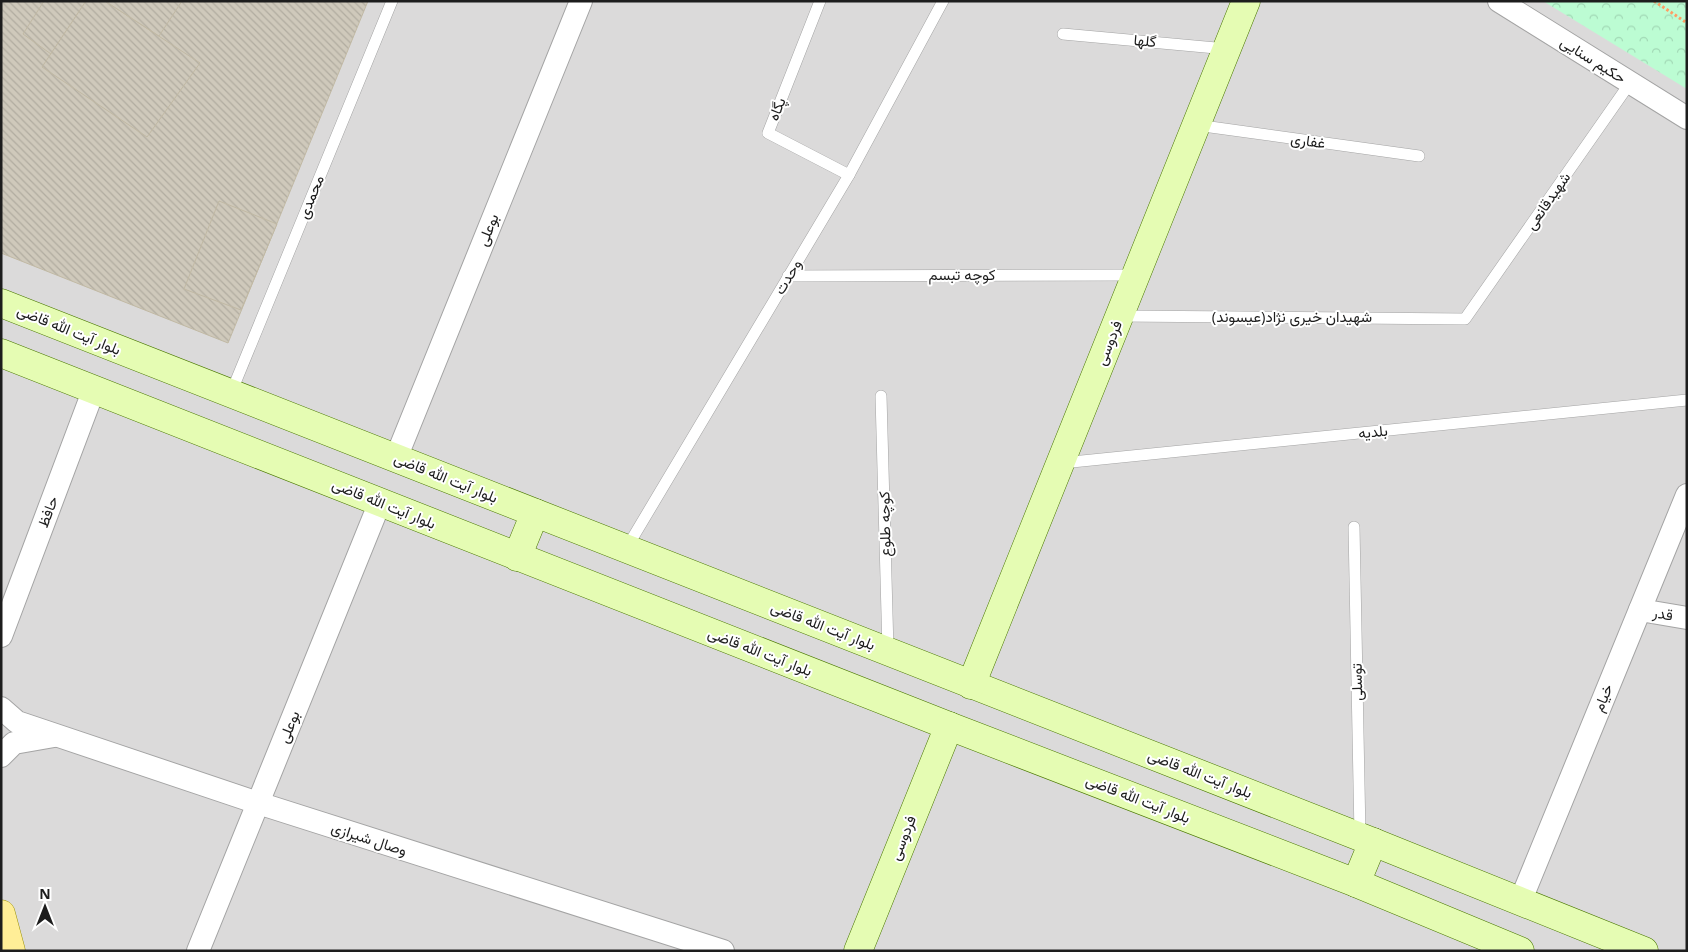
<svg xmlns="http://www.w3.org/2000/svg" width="1688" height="952" font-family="'Open Sans',Vazirmatn,sans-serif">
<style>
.residential{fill:#dbdada}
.park{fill:url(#park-crowns)}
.building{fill:url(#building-back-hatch);stroke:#c1b9a4}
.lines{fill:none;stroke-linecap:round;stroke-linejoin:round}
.lane-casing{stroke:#a4a4a4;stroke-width:12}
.street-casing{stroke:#a4a4a4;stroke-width:24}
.secondary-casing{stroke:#4a7800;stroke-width:29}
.primary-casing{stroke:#968d00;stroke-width:29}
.path{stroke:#ff9d63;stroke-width:3;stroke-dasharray:2.5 2.5;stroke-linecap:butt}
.lane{stroke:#fff;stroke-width:11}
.street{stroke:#fff;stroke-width:22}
.secondary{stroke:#e5fcb3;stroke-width:28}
.primary{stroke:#ffee97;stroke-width:28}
.labels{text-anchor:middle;stroke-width:4;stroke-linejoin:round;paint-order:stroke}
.street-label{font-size:15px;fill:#1d1d1d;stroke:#fff}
</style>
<defs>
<pattern id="park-crowns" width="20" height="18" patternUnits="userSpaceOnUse" patternTransform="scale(1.25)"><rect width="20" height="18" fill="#bcfcd3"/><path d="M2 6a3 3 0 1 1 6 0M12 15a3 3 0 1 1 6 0" fill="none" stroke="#a1d8b5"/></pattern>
<pattern id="building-back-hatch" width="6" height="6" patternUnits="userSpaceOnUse" patternTransform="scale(1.25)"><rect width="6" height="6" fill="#cfc9bb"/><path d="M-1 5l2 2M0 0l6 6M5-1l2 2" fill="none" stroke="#b1aca0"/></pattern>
</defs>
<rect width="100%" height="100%" fill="#efeee2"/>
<rect class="residential" x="1" y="1" width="1686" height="950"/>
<path class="park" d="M1543,1h144v88z"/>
<g class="building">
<path d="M1,1h367l-140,342 -227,-90z"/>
<path d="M44,1h42l-35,53 -28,-20z"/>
<path d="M86,1h19l95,62 -53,74 -105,-70z"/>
<path d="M105,1h77l-23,35z"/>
<path d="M219,201l58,23 -36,86 -57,-21z"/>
</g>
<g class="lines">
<defs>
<g id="lane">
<path d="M820,1l-52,132 81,42"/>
<path d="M1063,34l164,15"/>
<path d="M1196,125l223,31"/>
<path d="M788,276l348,-1"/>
<path d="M1119,316l346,3 165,-236"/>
<path d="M231,393l161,-392"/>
<path d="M881,396l7,254"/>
<path d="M1062,463l625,-63"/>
<path d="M1354,527l6,308"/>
<path d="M626,549l223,-374 94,-174"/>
</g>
<g id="street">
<path d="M1499,1l188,117"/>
<path d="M396,458l185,-457"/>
<path d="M1640,610l47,8"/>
<path d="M1,636l93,-247"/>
<path d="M1,708l16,14 241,81 465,148"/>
<path d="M1,756l13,-13 40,-7"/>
<path d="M1520,902l167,-407"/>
<path d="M198,951l182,-449"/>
</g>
<g id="secondary">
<path d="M1,303l1372,539 271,109"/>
<path d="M1,353l948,373 407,157 164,68"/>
<path d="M517,557l18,-44"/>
<path d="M971,685l275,-684"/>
<path d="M1356,883l17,-41"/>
<path d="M858,951l91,-225"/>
</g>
<path id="primary" d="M1,914l10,37"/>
</defs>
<use href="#lane" class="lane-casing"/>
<use href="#street" class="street-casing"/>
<use href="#secondary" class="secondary-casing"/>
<use href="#primary" class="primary-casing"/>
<path class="path" d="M1654,1l33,22"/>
<use href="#lane" class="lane"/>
<use href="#street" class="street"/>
<use href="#secondary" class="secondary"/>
<use href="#primary" class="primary"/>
</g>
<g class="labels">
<g class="street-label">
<text transform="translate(1145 41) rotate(5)" y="5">گلها</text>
<text transform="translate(1593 60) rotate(32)" y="5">حکیم سنایی</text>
<text transform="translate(777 109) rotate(-68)" y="5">پگاه</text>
<text transform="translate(1308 141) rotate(8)" y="5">غفاری</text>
<text transform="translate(311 197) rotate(-68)" y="5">محمدی</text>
<text transform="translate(1548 201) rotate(-55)" y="5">شهیدقانعی</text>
<text transform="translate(488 230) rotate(-68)" y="5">بوعلی</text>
<text x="962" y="280">کوچه تبسم</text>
<text transform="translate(788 277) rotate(-59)" y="5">وحدت</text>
<text x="1292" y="322">شهیدان خیری نژاد(عیسوند)</text>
<text transform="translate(69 330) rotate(22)" y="5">بلوار آیت‌ الله قاضی</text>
<text transform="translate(1109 343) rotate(-68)" y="5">فردوسی</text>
<text transform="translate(1373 432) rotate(-6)" y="5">بلدیه</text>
<text transform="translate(446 478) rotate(22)" y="5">بلوار آیت‌ الله قاضی</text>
<text transform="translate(384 504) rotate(22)" y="5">بلوار آیت ‌الله قاضی</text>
<text transform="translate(48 512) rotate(-69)" y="5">حافظ</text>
<text transform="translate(885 524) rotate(-91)" y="5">کوچه طلوع</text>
<text transform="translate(1663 614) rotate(10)" y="5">قدر</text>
<text transform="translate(823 626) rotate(21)" y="5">بلوار آیت‌ الله قاضی</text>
<text transform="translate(760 652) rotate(21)" y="5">بلوار آیت ‌الله قاضی</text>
<text transform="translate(1357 682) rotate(-91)" y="5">توسلی</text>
<text transform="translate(1603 698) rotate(-68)" y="5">خیام</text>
<text transform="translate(289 727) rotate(-68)" y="5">بوعلی</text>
<text transform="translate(1200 774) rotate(21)" y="5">بلوار آیت‌ الله قاضی</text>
<text transform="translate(1138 799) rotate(21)" y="5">بلوار آیت ‌الله قاضی</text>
<text transform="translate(903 838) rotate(-68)" y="5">فردوسی</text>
<text transform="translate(369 839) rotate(18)" y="5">وصال شیرازی</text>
</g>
</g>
<rect width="1688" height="952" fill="none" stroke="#1d1d1d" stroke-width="5"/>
<g transform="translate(45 907)" stroke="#ffffff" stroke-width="4" paint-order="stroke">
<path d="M0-4L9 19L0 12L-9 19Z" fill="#1d1d1d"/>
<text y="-8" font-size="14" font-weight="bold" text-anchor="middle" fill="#1d1d1d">N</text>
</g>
</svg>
